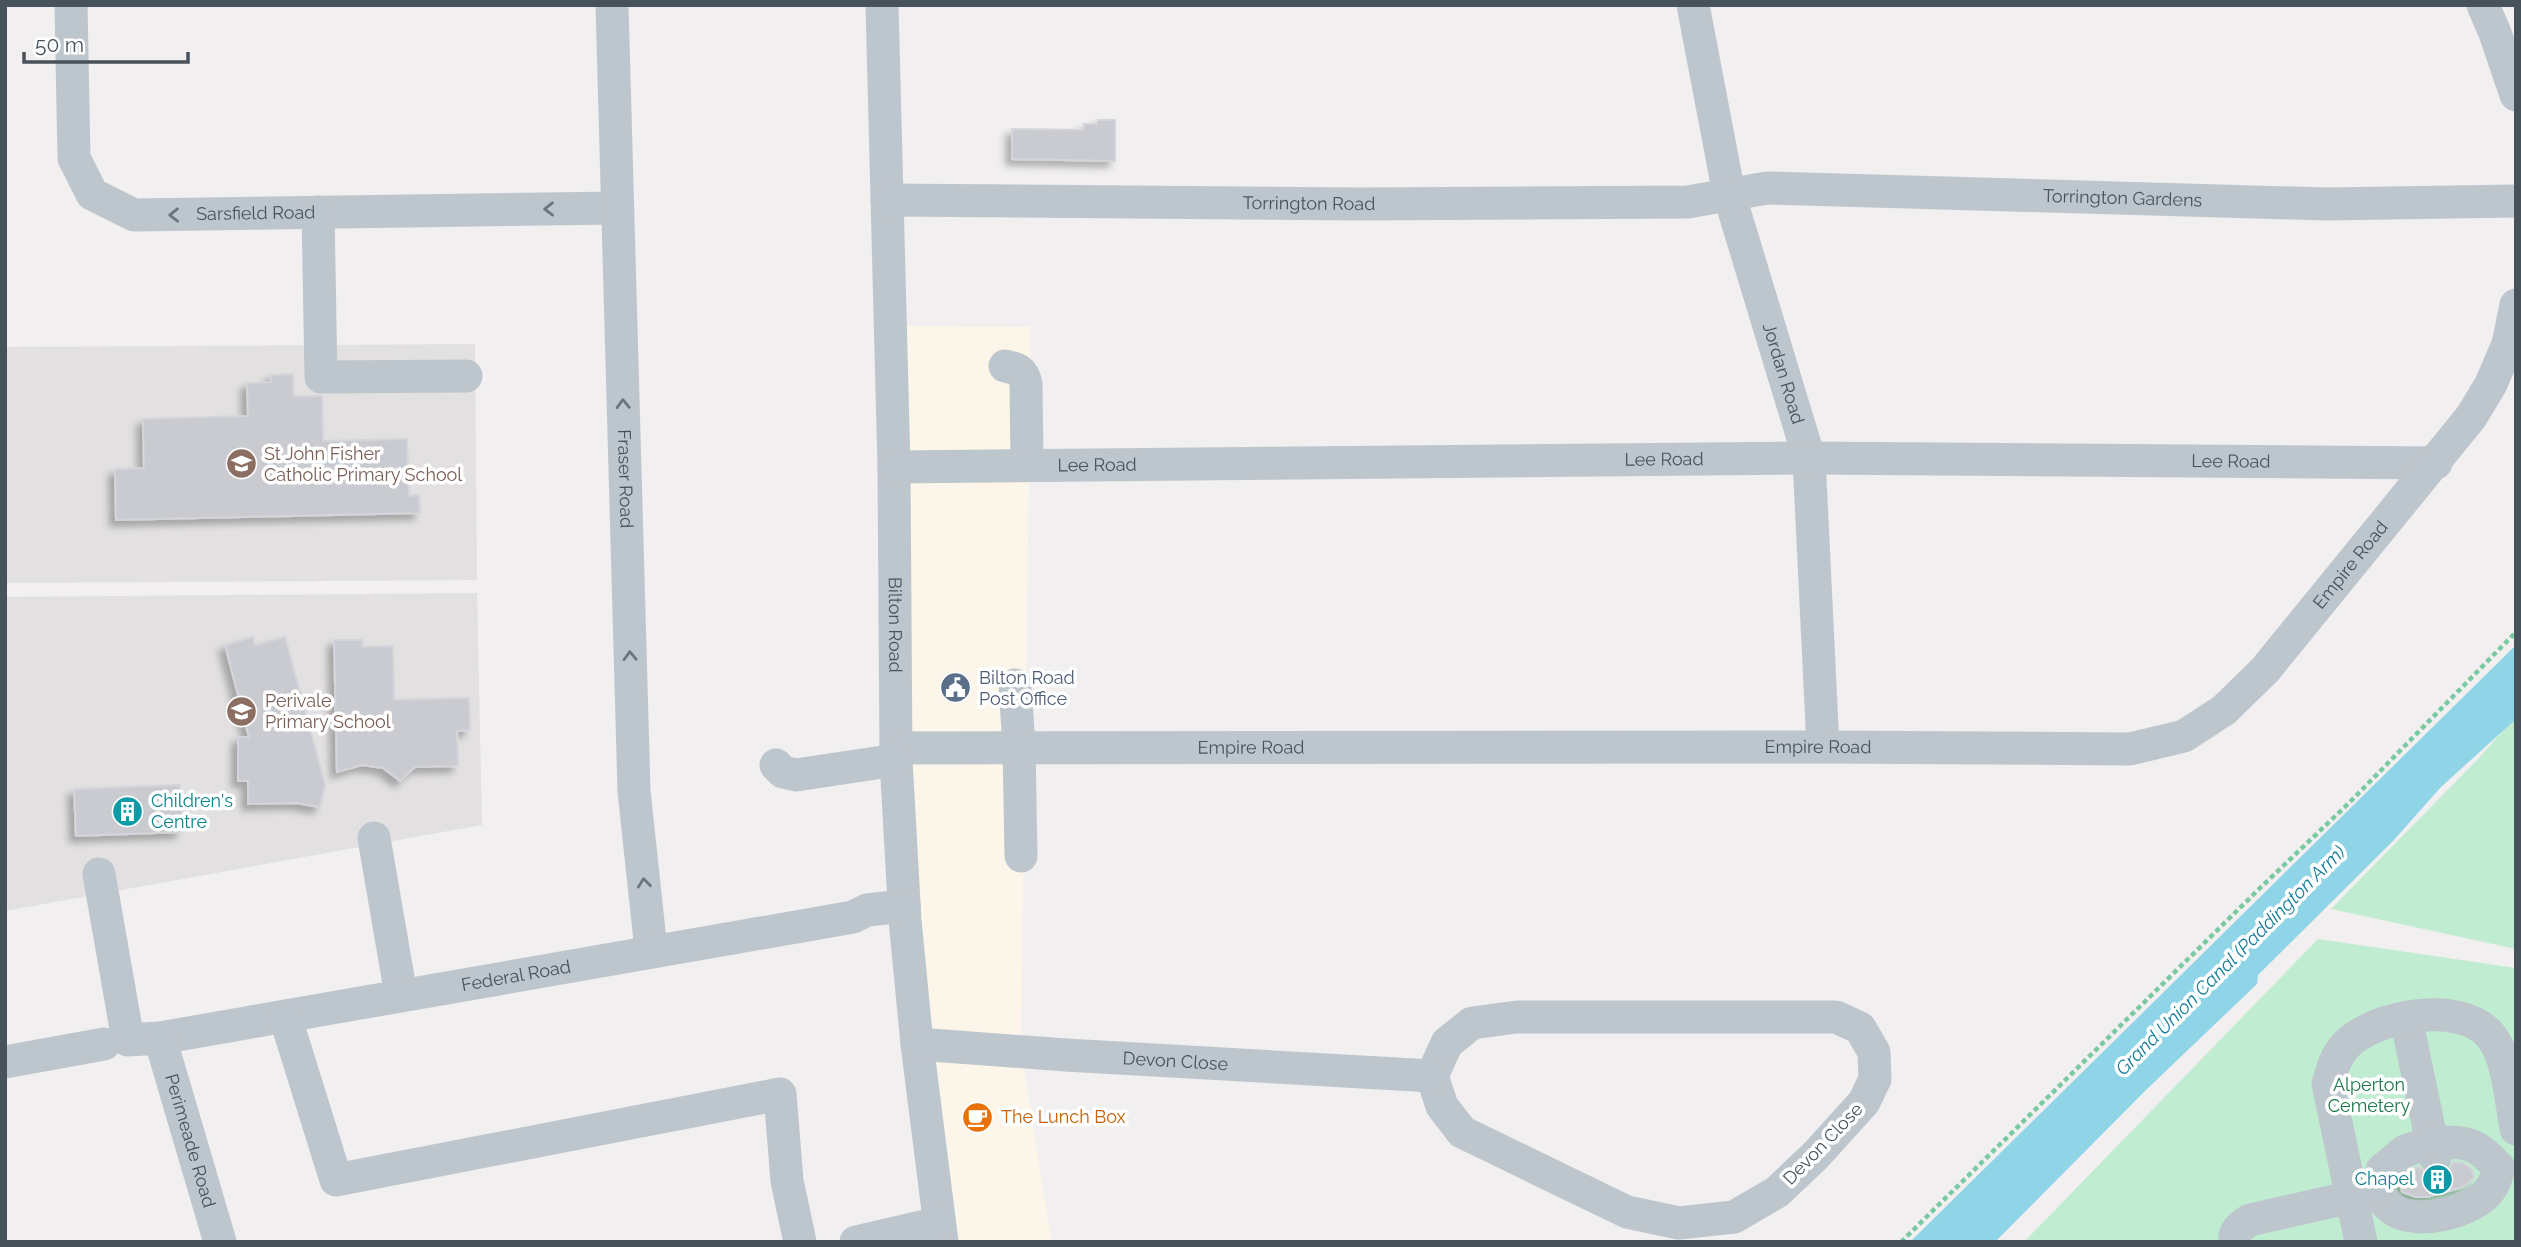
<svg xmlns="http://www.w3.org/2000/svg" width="2521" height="1247" font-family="Raleway,sans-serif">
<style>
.commercial{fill:#fbf6e9}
.education{fill:#e2e0e0}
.green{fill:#c0edd1}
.water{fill:#8fd4e7}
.building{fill:#c9cbd1;stroke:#d3d5da;stroke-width:2;filter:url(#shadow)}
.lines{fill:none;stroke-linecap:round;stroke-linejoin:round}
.path{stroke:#79c9a2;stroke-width:4.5;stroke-dasharray:5 3.5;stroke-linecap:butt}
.minor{stroke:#bec6cd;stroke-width:33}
.oneway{stroke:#6b757d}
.labels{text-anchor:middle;stroke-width:7;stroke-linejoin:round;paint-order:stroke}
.street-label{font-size:18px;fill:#48525b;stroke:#fff}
.education-label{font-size:18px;fill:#785e54;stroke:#fff;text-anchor:start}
.service-label{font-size:18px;fill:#4e5e75;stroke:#fff;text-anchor:start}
.culture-label{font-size:18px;fill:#0d838f;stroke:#fff;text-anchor:start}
.park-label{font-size:18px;fill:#1c794b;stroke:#fff}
.food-label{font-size:18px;fill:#c56008;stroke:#fff;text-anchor:start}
.water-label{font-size:19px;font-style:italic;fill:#147e9b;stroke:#fff}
</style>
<defs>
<filter id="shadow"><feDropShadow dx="-6" dy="6" stdDeviation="3.5" flood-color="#0004"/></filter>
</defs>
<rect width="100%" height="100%" fill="#f1efef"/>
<path class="commercial" d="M894,326l137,1 -10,725 31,190h-94l-4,-25 -32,-275 -19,-206z"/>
<g class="education">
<path d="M475,344l2,236 -472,3v-236z"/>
<path d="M477,593l5,232 -477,86v-314z"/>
</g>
<g class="green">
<path d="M2516,716v233l-185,-40 148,-151z"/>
<path d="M2318,939l198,29v274h-492z"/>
</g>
<path class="water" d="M2516,645v74l-75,68 -48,54 -135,134 -1,9 -110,105 -152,153h-85z"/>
<g class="building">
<path d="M1098,120h17v41l-103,-2v-30l72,1v-6h13z"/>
<path d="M293,374v22h29l1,45 84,-2 2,57 10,-1 1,18 -304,7 -1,-51 29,-1 -1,-49 105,-3 -1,-33 24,-1v-7z"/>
<path d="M253,637l2,8 30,-8 40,147 -5,23 -24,-4 -48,1v-23h-10v-44h11l-24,-92z"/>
<path d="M334,640h28v7l31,-1 1,54 75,-2 1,32 -13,1 1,35 -43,1 -15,14 -17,-13 -21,-3 -25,7z"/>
<path d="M180,785l2,47 -106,4 -2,-47z"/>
<path d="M2453,1162l10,1 9,6 2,9 -11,9 -36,10h-11l-14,-5 -2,-12 14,-12 5,-1 9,8 10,1 9,-4z"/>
</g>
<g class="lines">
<path class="path" d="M1901,1242l358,-353 90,-86 167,-171"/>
<g class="minor">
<path id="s1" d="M71,5l3,153 18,36 42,21 483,-7"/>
<path id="s2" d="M612,5l22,786 17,159"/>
<path id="s3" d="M882,5l12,462 2,293 9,160 12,124 25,198"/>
<path id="s4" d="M1693,5l36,189 80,264 14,289"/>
<path d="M2483,5l12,28 21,62"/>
<path id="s5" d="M887,200l474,4 327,-2 79,-14 560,16 189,-3"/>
<path d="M318,212l3,165 145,-1"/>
<path d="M1005,366c13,3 18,4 21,18l1,81"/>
<path id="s6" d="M894,467l915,-9 627,5"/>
<path d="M1015,685l4,62 2,109"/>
<path id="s7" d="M896,748l927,-1 307,2 54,-13 40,-26 41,-40 206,-253 20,-33 17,-40 8,-39"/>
<path d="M776,765l7,7 13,3 100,-15"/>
<path d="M374,838l27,157"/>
<path id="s8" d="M99,874l29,166 32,-2 693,-121 14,-7 37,-4"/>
<path d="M285,1016l51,164 444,-86 7,87 13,61"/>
<path d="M1517,1017h319l24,11 14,24 1,27 -11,23 -48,53 -39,37 -43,25 -55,6 -52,-11 -165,-80 -20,-26 -10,-30 15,-33 25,-20z"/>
<path d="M2406,1018l29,139"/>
<path id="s9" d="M160,1038l60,204"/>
<path id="s10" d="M917,1044l149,11 366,21"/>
<path d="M5,1062l99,-18"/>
<path d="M2432,1142c35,0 43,-1 67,26 -2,6 -4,15 -8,20 -16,25 -77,39 -100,20 -6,-5 -10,-12 -15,-17l6,-21 23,-19z"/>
<path d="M856,1242l82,-19"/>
<path d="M2235,1242c-2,-11 7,-17 15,-22l124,-28"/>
<path d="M2361,1242l-33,-158c4,-14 7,-27 18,-39 29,-30 114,-45 144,-10 18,20 21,67 26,94"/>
</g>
</g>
<defs><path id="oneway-chevron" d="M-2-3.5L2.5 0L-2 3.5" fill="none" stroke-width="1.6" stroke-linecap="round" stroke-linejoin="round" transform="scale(1.75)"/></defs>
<g class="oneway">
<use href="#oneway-chevron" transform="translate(549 209) rotate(179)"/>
<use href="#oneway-chevron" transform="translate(174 215) rotate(179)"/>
<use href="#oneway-chevron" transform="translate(623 404) rotate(-92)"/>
<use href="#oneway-chevron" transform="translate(630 656) rotate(-92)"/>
<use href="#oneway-chevron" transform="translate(644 883) rotate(-96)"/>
</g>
<defs>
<symbol id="school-disc" viewBox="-11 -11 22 22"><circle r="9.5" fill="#8d6e63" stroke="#fff"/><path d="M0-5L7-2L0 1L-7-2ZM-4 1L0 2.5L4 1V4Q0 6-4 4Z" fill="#fff"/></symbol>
<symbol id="civic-disc" viewBox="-11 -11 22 22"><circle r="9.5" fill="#5c6f8a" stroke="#fff"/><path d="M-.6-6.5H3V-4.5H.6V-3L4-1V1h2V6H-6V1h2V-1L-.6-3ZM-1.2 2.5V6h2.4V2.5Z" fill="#fff"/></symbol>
<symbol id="building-disc" viewBox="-11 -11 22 22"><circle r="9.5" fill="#0f9aa8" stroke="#fff"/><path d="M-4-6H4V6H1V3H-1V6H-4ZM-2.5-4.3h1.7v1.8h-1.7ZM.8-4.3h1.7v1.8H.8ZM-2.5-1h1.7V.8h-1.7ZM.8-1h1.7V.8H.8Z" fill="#fff"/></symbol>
<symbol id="cafe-disc" viewBox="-11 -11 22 22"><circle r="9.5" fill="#e8710a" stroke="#fff"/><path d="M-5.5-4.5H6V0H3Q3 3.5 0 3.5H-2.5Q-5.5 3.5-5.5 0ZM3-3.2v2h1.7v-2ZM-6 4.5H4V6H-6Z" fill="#fff"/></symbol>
</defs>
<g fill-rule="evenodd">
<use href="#school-disc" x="224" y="446" width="35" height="35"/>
<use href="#civic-disc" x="938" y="670" width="35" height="35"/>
<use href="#school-disc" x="224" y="694" width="35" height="35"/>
<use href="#building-disc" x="110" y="794" width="35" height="35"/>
<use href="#cafe-disc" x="960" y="1100" width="35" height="35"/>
<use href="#building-disc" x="2420" y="1162" width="35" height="35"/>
</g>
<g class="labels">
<g class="street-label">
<text dy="6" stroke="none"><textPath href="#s5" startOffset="1237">Torrington Gardens</textPath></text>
<text dy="6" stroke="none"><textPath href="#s5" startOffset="422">Torrington Road</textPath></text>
<text dy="6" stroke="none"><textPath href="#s1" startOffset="362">Sarsfield Road</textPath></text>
<text dy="6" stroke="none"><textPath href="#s4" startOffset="380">Jordan Road</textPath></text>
<text dy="6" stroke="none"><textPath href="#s6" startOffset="770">Lee Road</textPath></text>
<text dy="6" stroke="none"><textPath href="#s6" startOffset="1337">Lee Road</textPath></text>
<text dy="6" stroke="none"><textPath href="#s6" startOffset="203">Lee Road</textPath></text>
<text dy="6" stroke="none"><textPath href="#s2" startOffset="474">Fraser Road</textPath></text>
<text dy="6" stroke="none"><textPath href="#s7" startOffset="1530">Empire Road</textPath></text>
<text dy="6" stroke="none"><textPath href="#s3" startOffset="620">Bilton Road</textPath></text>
<text dy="6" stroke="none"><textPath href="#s7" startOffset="355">Empire Road</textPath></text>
<text dy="6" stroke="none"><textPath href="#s7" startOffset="922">Empire Road</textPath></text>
<text dy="6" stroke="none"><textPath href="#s8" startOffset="562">Federal Road</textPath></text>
<text dy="6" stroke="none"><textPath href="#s10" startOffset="259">Devon Close</textPath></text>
<text dy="6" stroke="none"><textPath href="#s9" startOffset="107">Perimeade Road</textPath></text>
<text transform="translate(1823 1144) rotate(-46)" y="6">Devon Close</text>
</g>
<g class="education-label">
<text x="264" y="460">St John Fisher<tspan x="264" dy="21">Catholic Primary School</tspan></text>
<text x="265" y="707">Perivale<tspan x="265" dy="21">Primary School</tspan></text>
</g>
<g class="service-label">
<text x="979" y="684">Bilton Road<tspan x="979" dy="21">Post Office</tspan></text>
</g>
<g class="culture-label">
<text x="151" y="807">Children's<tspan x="151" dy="21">Centre</tspan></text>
<text x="2414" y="1185" text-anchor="end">Chapel</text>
</g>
<g class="park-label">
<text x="2369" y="1091">Alperton<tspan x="2369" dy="21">Cemetery</tspan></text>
</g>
<g class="food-label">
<text x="1001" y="1123">The Lunch Box</text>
</g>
<g class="water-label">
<text transform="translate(2230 960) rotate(-45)" y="7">Grand Union Canal (Paddington Arm)</text>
</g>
</g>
<rect width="2521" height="1247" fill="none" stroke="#48525b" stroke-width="14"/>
<path d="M24 52v10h164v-10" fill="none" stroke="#48525b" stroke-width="3.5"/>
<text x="35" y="52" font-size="21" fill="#48525b" stroke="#ffffff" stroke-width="5" paint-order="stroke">50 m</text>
</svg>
